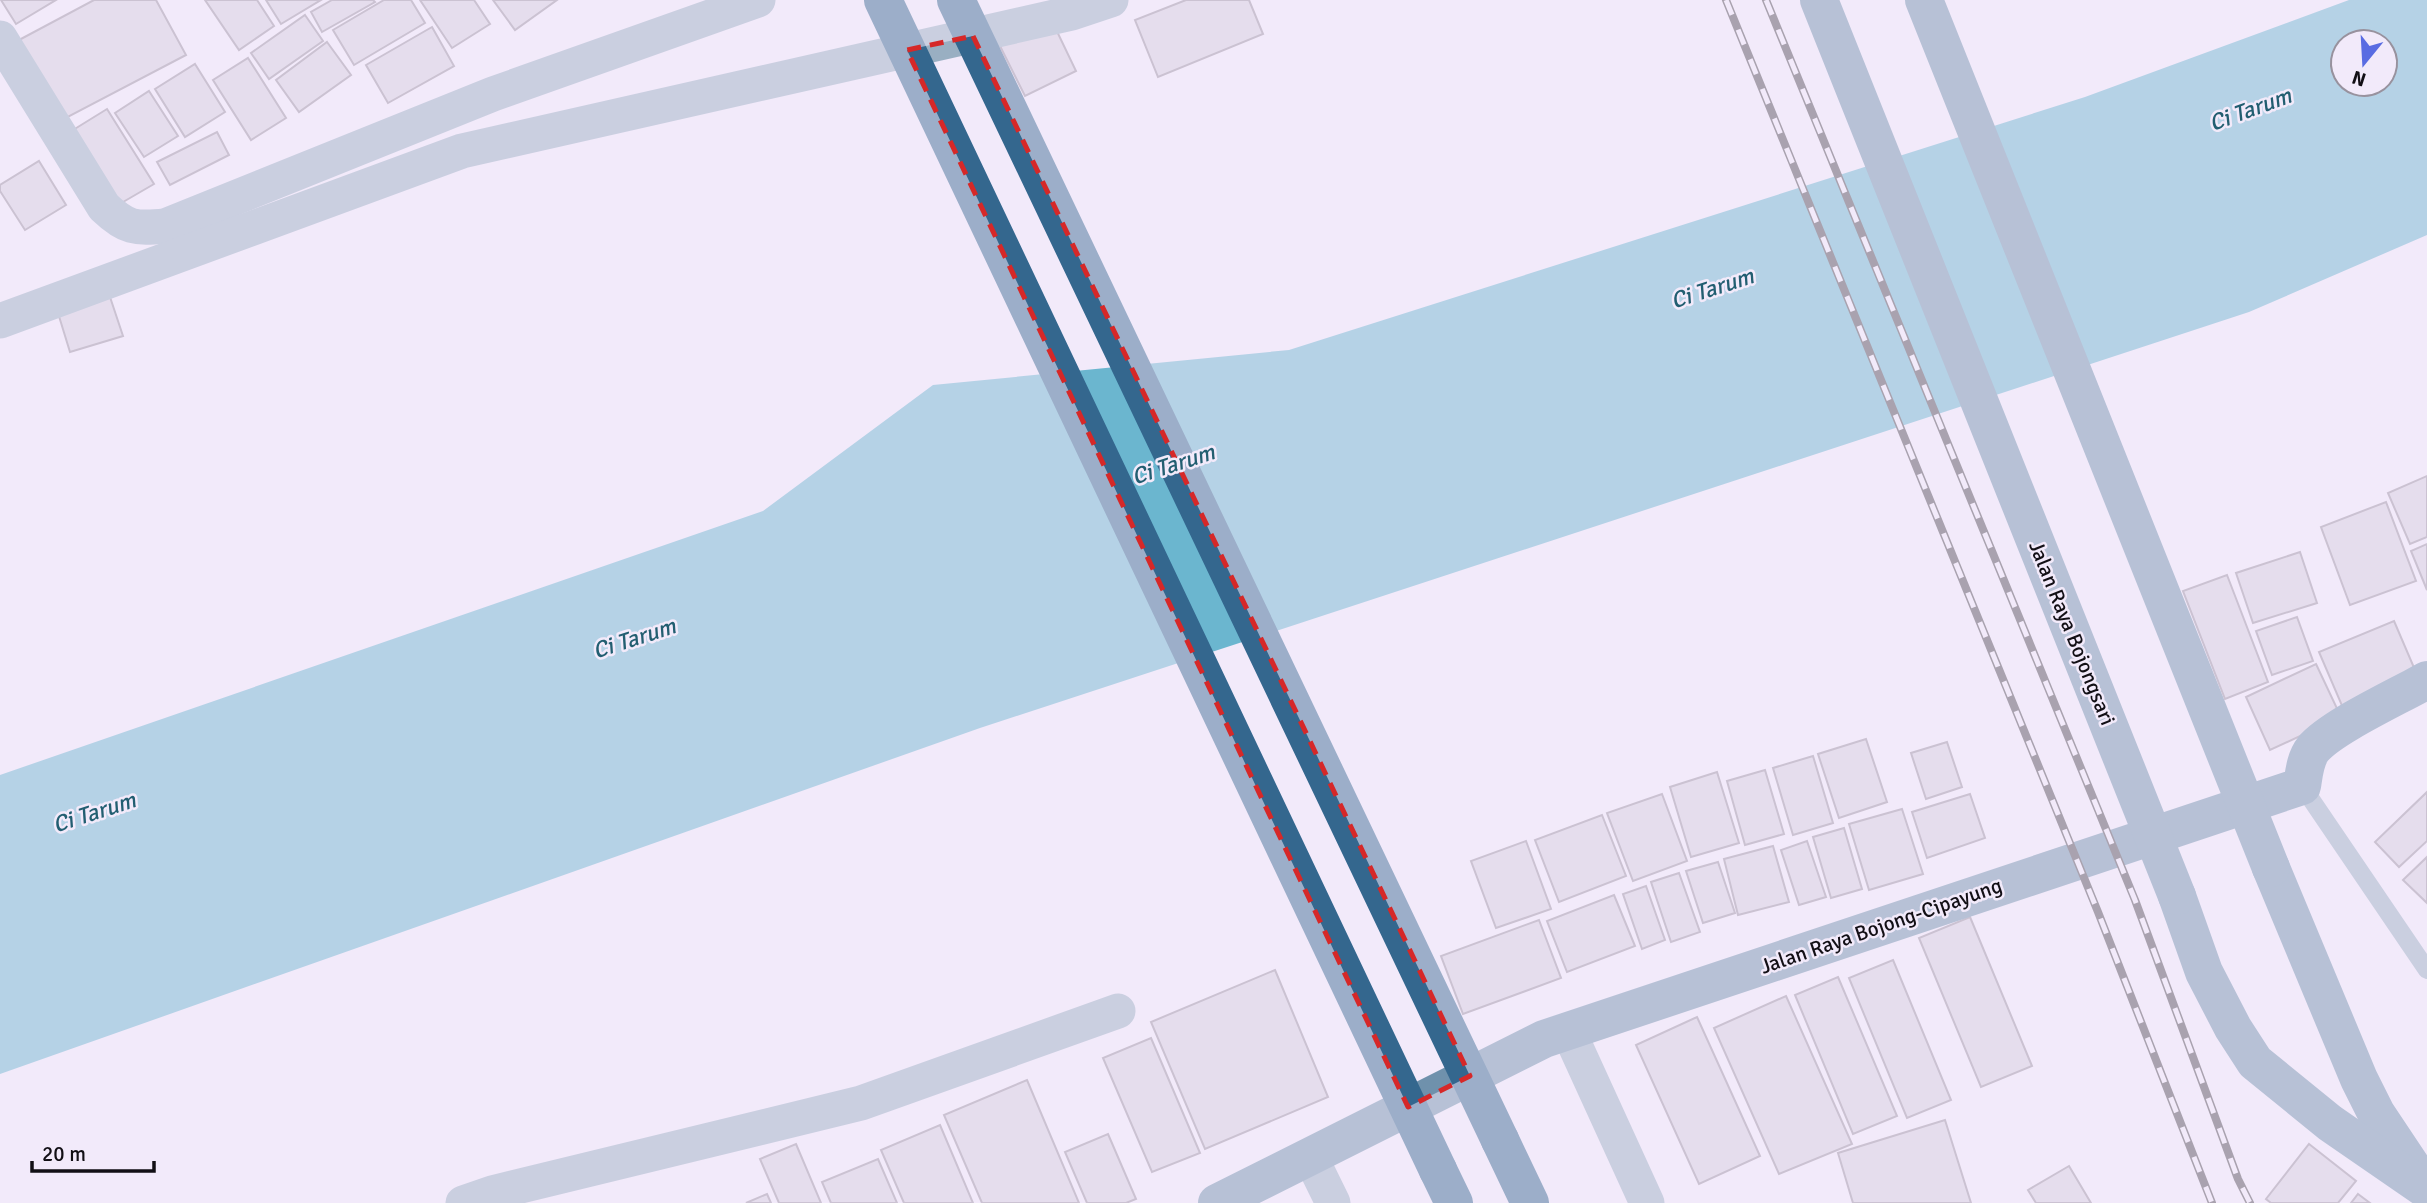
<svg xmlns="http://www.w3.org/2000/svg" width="2427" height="1203" font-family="Signika,sans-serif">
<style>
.water{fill:#6bb6cf;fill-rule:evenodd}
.building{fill:#d6cfde;stroke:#9b93a2;stroke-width:2}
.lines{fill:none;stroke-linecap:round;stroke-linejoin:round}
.lane{stroke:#99afc2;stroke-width:18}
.street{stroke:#99afc2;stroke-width:35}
.secondary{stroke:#6f91ac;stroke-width:38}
.highway{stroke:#34678e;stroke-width:38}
.rail-casing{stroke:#514d55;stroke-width:8}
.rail{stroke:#f2eafa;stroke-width:5;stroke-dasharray:16;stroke-linecap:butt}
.secondary-bridge{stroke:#6f91ac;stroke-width:38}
.highway-bridge{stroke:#34678e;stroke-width:38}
.marked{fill:none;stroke:#d62828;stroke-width:5;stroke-dasharray:14 9;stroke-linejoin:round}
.labels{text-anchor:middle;stroke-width:5;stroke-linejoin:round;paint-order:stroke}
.street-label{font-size:21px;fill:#120f15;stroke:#f2eafa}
.water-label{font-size:23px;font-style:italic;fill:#225e71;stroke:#f2eafa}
</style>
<rect width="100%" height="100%" fill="#f2eafa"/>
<path class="water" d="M2349,0h78v235l-178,77 -1269,416 -980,346v-299l763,-264 170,-126 356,-35 796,-253zM2343,42h42v42h-42z"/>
<g class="building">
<path d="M1,0h55l-40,24z"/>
<path d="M94,0h62l30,55 -124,65 -43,-80z"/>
<path d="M205,0h52l17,26 -35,24z"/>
<path d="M266,0h55l-40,24z"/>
<path d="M332,0h41l2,2 -53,30 -11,-20z"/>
<path d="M384,0h27l14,23 -71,42 -21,-35z"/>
<path d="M420,0h54l16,24 -38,24z"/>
<path d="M493,0h64l-42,30z"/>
<path d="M1186,0h63l14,34 -105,43 -23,-57z"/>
<path d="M305,15l18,26 -54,38 -18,-26z"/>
<path d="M1052,21l24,50 -51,25 -25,-50z"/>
<path d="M432,27l22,39 -66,37 -22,-38z"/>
<path d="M327,42l24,33 -52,37 -23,-32z"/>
<path d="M248,58l38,60 -35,22 -38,-60z"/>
<path d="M195,64l30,48 -40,25 -30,-48z"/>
<path d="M149,91l29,45 -34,21 -29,-44z"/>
<path d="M107,109l47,75 -43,25 -46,-74z"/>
<path d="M217,132l12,23 -59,30 -13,-23z"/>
<path d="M39,161l27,44 -41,25 -25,-39v-6z"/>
<path d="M110,297l13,39 -53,16 -12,-39z"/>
<path d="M2427,476v61l-17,7 -22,-51z"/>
<path d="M2386,502l30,79 -66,24 -29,-78z"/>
<path d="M2427,544v46l-16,-39z"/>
<path d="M2300,552l17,51 -64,20 -17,-50z"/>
<path d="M2227,575l41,107 -43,17 -42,-108z"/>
<path d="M2297,617l16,44 -41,14 -16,-44z"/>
<path d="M2394,621l24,56 -75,31 -24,-56z"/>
<path d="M2316,664l25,53 -71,33 -24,-53z"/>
<path d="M1866,739l21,63 -48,16 -21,-64z"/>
<path d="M1947,742l15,45 -36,12 -15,-46z"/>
<path d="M1813,756l20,67 -40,12 -20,-67z"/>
<path d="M1765,770l19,64 -39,11 -18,-64z"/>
<path d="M1717,772l22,71 -48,14 -21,-70z"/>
<path d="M2427,792v49l-28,26 -24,-25z"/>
<path d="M1662,794l25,67 -54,20 -26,-68z"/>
<path d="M1970,794l15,44 -58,20 -15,-46z"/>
<path d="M1902,809l21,65 -54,16 -20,-66z"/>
<path d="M1602,815l24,61 -67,26 -24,-62z"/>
<path d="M1844,828l18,61 -31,9 -18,-61z"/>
<path d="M1526,841l25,68 -55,19 -25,-67z"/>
<path d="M1807,841l19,56 -27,8 -18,-55z"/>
<path d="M1773,846l16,56 -51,13 -14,-56z"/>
<path d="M2427,857v46l-24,-23z"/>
<path d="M1718,862l17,51 -32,10 -17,-52z"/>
<path d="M1679,873l21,59 -29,10 -20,-60z"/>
<path d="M1646,886l19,54 -23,9 -19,-55z"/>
<path d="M1614,895l21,51 -68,26 -20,-51z"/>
<path d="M1970,917l62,149 -51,21 -62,-149z"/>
<path d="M1539,920l22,58 -98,36 -22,-58z"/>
<path d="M1893,960l58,140 -44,18 -58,-140z"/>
<path d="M1275,970l53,127 -123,52 -54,-127z"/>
<path d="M1838,977l59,139 -44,18 -58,-139z"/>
<path d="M1786,996l66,148 -73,30 -65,-146z"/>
<path d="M1697,1017l63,139 -61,28 -63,-139z"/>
<path d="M1151,1038l49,115 -48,19 -49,-114z"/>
<path d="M1027,1080l52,123h-97l-38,-88z"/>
<path d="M1945,1120l26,83h-118l-15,-50z"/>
<path d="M940,1125l33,78h-69l-23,-53z"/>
<path d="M1108,1134l28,65 -10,4h-39l-22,-51z"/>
<path d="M796,1144l25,59h-42l-19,-44z"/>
<path d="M2309,1144l47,37 -18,22h-67l-5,-4z"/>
<path d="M878,1159l19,44h-66l-9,-21z"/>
<path d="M2069,1166l22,37h-55l-8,-13z"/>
<path d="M767,1194l4,9h-25z"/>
<path d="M2358,1194l12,9h-19z"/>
</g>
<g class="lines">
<path class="lane" d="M2302,786l125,184"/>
<g class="street">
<path d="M0,38l104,169c22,21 31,22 61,19l328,-132 265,-94"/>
<path d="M0,321l462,-170 610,-138 39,-13"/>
<path d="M1568,1030l79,173"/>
<path d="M1310,1156l23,47"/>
<path d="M463,1203l29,-10 369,-90 257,-92"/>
</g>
<g class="secondary">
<path d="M2271,868l88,211 17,34 40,60"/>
<path d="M2177,896l27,76 29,56 22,34 75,61 97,67"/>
<path d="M1217,1203l327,-164 758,-253c2,-12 3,-27 11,-37 18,-22 86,-53 114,-69"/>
</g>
<g class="highway">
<path d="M1500,1140l30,63"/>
<path d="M1438,1170l16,33"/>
</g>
<defs>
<g id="rail">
<path d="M1726,0l372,912 114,291"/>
<path d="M1766,0l369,900 103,279 12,24"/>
</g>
</defs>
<use href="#rail" class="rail-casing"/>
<use href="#rail" class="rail"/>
<g class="secondary-bridge">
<path d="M1819,0l358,896"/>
<path d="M1924,0l347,868"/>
</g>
<g class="highway-bridge">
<path d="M883,0l555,1170"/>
<path d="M956,0l544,1140"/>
</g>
</g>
<path d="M0 0H2427V1203H0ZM973,36l497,1040 -62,31 -501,-1057z" fill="#f2eafa" fill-opacity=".55" fill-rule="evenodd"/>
<path class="marked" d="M973,36l497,1040 -62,31 -501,-1057z"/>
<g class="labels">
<g class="street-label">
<text transform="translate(2072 633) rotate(68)" y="7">Jalan Raya Bojongsari</text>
<text transform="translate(1881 926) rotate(-19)" y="7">Jalan Raya Bojong-Cipayung</text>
</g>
<g class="water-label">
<text transform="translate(2250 109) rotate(-20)" y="8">Ci Tarum</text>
<text transform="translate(1712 288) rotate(-18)" y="8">Ci Tarum</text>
<text transform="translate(1173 464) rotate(-18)" y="8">Ci Tarum</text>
<text transform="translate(634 638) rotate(-18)" y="8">Ci Tarum</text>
<text transform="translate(94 812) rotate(-18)" y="8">Ci Tarum</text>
</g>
</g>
<g transform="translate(2364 63) rotate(198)"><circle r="33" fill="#f2eafa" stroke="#98929e" stroke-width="2"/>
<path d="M0-5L12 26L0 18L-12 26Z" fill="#596ce2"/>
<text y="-10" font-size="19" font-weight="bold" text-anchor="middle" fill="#120f15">N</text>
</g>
<path d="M32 1161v10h122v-10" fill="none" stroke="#120f15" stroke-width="3.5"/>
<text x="42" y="1161" font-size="21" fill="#120f15" stroke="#f2eafa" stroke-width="5" paint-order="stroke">20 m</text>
</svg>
